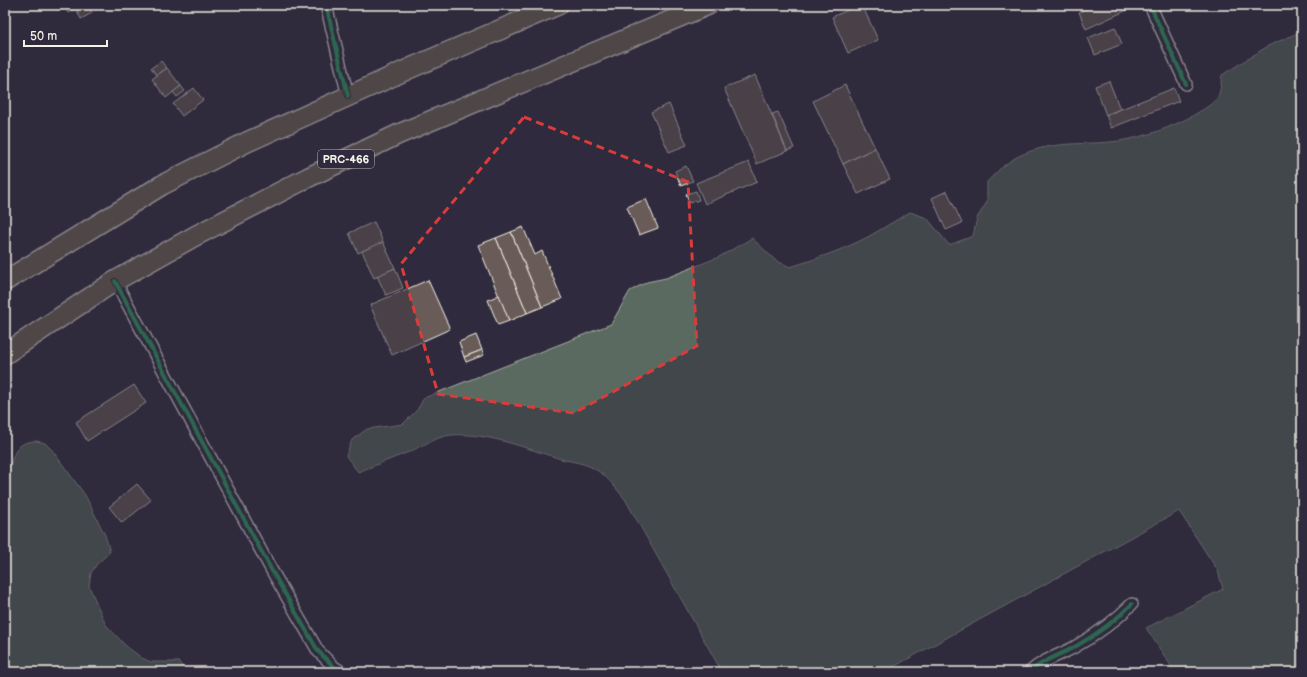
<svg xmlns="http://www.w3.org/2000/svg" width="1307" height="677" font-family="'Balsamiq Sans',sans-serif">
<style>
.green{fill:#5a6a61;stroke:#a7aea4}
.building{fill:#695c58;stroke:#f4f1e8}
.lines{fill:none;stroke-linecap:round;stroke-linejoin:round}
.minor-casing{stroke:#f4f1e8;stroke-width:14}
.trunk-casing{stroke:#f4f1e8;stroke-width:22}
.minor{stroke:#2f2a3d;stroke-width:11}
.trunk{stroke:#756a55;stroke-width:19}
.cycleway-casing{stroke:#2f2a3d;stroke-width:6}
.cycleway{stroke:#2db169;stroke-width:4}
.marked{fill:none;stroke:#d93c3b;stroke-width:3;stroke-dasharray:8 5;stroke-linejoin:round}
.labels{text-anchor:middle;stroke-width:3;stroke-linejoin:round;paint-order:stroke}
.shield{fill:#2f2a3d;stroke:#b9b5b5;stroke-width:1}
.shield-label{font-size:11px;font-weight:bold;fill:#f4f1e8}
</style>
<rect width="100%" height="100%" fill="#2f2a3d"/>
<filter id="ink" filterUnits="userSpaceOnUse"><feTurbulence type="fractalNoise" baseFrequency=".025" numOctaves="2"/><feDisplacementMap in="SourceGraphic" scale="8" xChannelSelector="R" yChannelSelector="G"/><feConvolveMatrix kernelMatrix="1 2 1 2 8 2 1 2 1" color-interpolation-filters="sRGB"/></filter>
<g filter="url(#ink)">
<g class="green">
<path d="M1302,31v641h-127l-29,-44 77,-39 -5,-18 -39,-60 -295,161h-162l-97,-173c-8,-9 -16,-21 -27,-28 -11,-8 -25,-9 -37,-12 -34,-10 -74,-27 -110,-24 -15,2 -29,11 -42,17 -17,7 -34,13 -51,20l-12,-16 6,-16 15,-11 36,-5 14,-14 7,-12 187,-74 19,-33 17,-9 19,-4 53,-21 33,-19 23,22 15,7c29,-9 62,-20 88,-36 11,-6 21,-13 32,-19l17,6 22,27 24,-9 4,-18 10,-16v-20c13,-14 25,-25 44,-31 29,-10 58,-6 88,-10 26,-4 51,-13 75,-26 8,-5 22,-12 25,-21 2,-6 2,-13 3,-19l46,-29z"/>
<path d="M36,441l9,2 7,7 33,45 20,40 5,17 -13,12 -6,9 -2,13 17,39 20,21 16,12 9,4h28l7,10h-181v-198c11,-16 6,-32 31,-33z"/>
</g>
<g class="building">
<path d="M64,5h19l-15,8z"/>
<path d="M83,5h5l4,8 -11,6 -5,-10z"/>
<path d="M859,5h3l16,35 -30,13 -16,-36z"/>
<path d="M954,5h11l-9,4z"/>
<path d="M1095,5h41v1l-50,23 -7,-17z"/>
<path d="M1115,27l7,17 -27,11 -7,-17z"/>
<path d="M161,61l6,7 -10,7 -6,-7z"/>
<path d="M167,68l14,18 -15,12 -14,-19z"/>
<path d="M755,75l32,76 -30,13 -33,-76z"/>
<path d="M1109,81l11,28 -14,6 -11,-29z"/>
<path d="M845,85l30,63 -32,16 -30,-63z"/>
<path d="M181,86l4,5 -8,6 -4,-5z"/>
<path d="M194,88l9,12 -21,16 -9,-12z"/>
<path d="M1174,88l5,13 -68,27 -5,-13z"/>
<path d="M669,104l18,41 -18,7 -18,-40z"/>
<path d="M778,112l16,36 -7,3 -15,-37z"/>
<path d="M875,148l15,31 -32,15 -15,-30z"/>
<path d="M749,162l8,20 -52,22 -9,-21z"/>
<path d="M686,166l7,15 -12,5 -6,-15z"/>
<path d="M696,191l3,9 -9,3 -4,-9z"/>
<path d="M947,191l15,32 -16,7 -14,-32z"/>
<path d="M646,199l12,29 -19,7 -12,-28z"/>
<path d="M374,222l9,20 -25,11 -9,-20z"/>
<path d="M523,227l12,28 7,-4 20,48 -20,8 -31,-75z"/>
<path d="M511,232l31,75 -15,6 -31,-75z"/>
<path d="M496,238l31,75 -18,8 -31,-76z"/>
<path d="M383,242l12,26 -21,10 -12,-27z"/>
<path d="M395,268l8,20 -17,7 -9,-19z"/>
<path d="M428,280l22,49 -58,26 -22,-50z"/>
<path d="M499,295l10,26 -11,4 -10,-25z"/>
<path d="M476,335l6,15 -18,7 -5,-15z"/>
<path d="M482,350l2,5 -18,7 -2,-5z"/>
<path d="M134,385l12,18 -59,38 -11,-19z"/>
<path d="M137,484l14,16 -29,23 -13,-16z"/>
</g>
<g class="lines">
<defs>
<g id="minor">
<path d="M326,5l22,91"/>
<path d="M1150,5l36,79"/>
<path d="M115,281l157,290 46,80 16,16 8,5"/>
<path d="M1030,672c13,-13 32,-17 48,-27 21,-12 38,-25 54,-41"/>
</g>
<g id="trunk">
<path d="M5,281l157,-96 85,-43 166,-75 145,-62"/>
<path d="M5,354l110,-73 80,-45 114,-59 90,-43 309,-129"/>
</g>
</defs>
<use href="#minor" class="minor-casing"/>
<use href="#trunk" class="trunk-casing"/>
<use href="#minor" class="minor"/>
<use href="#trunk" class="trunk"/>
<defs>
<g id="cycleway">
<path d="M326,5l22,91"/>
<path d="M1150,5l36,79"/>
<path d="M115,281l157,290 46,80 16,16 8,5"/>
<path d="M1030,672c13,-13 32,-17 48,-27 21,-12 38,-25 54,-41"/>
</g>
</defs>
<use href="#cycleway" class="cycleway-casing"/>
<use href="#cycleway" class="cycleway"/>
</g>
</g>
<path d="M0 0H1307V677H0ZM524,117l164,65 9,164 -123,67 -136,-19 -37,-130z" fill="#2f2a3d" fill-opacity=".55" fill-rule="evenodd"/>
<path class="marked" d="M524,117l164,65 9,164 -123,67 -136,-19 -37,-130z"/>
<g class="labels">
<rect class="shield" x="318" y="150" width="56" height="18" rx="3"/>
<g class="shield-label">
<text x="346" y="163">PRC-466</text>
</g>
</g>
<rect width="1307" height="677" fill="none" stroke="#2f2a3d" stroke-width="20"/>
<rect x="10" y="10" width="1287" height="657" fill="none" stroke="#f4f1e8" stroke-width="1.5" filter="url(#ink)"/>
<path d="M24 40v6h83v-6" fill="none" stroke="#f4f1e8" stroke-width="2"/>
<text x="30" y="40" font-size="12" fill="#f4f1e8" stroke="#2f2a3d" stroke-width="3" paint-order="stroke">50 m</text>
</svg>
